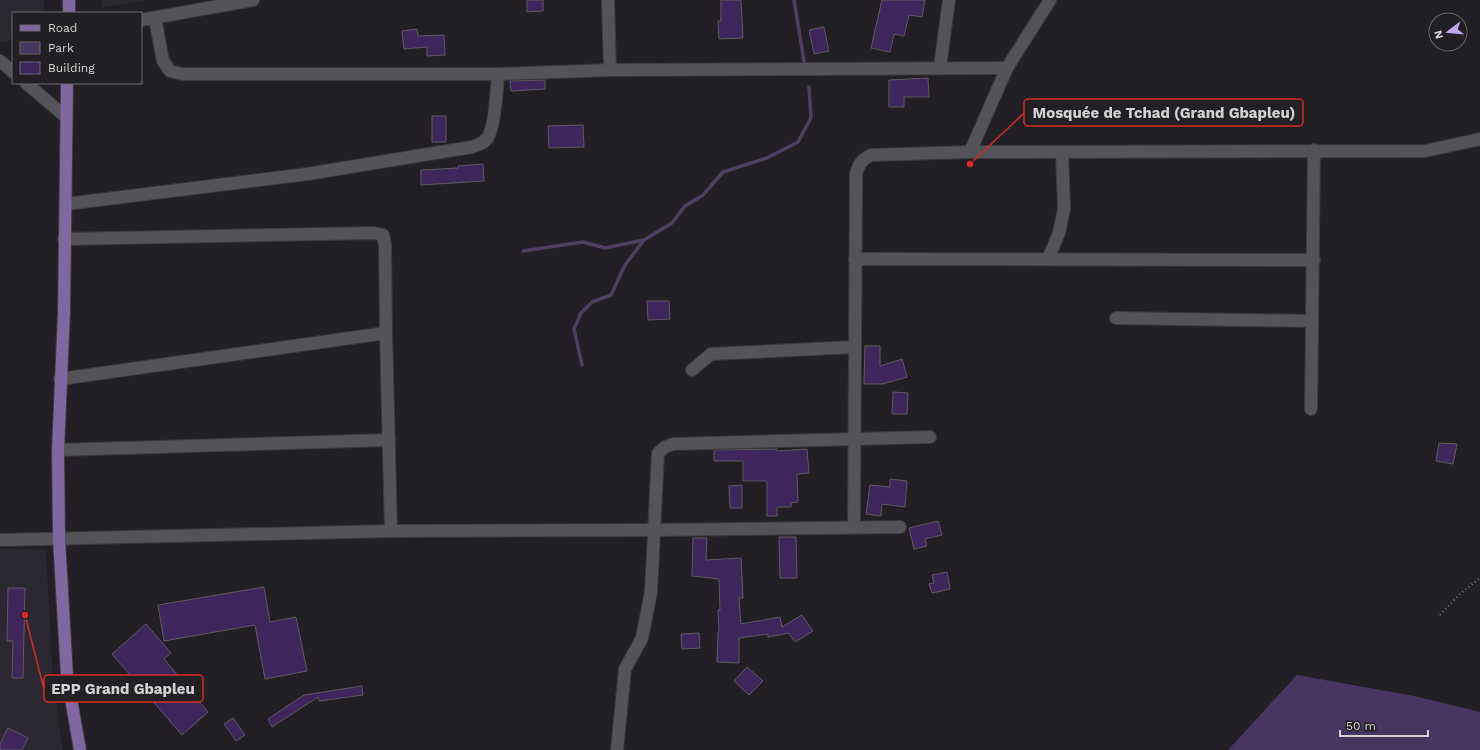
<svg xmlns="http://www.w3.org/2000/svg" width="1480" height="750" font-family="'Work Sans',sans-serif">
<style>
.built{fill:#2c2831}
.green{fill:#483662}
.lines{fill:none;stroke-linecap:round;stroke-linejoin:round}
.stream{stroke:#4e3f5e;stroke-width:3.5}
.building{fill:#3d265b;stroke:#5c5a5e}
.minor-casing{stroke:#3b3a3d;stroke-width:14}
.major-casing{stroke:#3b3a3d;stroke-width:14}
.path{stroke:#777679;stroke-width:2;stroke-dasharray:1 3;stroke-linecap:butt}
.minor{stroke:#545357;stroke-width:12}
.major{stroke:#7f67a1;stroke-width:12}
.leader{fill:none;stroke:#d62828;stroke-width:1.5}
.callout-dot{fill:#d62828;stroke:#222024;stroke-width:1.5}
.callout{fill:#222024;stroke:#d62828;stroke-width:1.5}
.callout-label{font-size:15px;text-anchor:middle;font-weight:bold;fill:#d2d1d3}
</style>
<rect width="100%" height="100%" fill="#222024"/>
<g class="built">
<path d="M0,0h44v13h-31v25l-11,5 -2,-2z"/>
<path d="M102,0h46l-46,7z"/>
<path d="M0,548l46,2 7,130 10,70h-63z"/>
</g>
<path class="green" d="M1297,675l117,21 66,16v38h-252z"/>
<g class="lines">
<g class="stream">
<path d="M794,0l10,61"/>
<path d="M523,251l60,-9 22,6 39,-8"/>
<path d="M582,365l-8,-36 7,-16 11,-11 19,-7 14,-30 19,-25 28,-17 13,-17 18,-11 20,-23 44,-14 31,-16 13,-24 -2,-31"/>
</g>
</g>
<g class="building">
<path d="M527,0h16v11l-16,1z"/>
<path d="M721,0h20l2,38 -24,1 -1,-18h3z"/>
<path d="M882,0h43l-3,17 -13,-2 -5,21 -10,-2 -4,18 -19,-4z"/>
<path d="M824,27l5,24 -15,3 -5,-24z"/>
<path d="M417,29l1,7 26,-1 1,20 -18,1v-9l-23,2 -2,-18z"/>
<path d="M928,78l1,19h-25v10h-15v-27z"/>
<path d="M545,80v9l-34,2 -1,-10z"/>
<rect x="432" y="116" width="14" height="26"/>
<path d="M583,125l1,22 -35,1 -1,-22z"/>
<path d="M483,164l1,17 -63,4v-15l37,-2v-2z"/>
<path d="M647,301h22l1,18 -22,1z"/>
<path d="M865,346h15v20l22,-7 5,18 -24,7h-19z"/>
<path d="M893,392l15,1 -1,21h-15z"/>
<path d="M1439,443l18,1 -4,20 -17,-3z"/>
<path d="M777,449v2l30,-2 2,24 -12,1 1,28 -7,1v4h-14v9h-10v-35h-24v-20h-29v-11z"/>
<path d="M890,479l17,2 -2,26 -23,-3 -1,12 -15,-2 4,-29 20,2z"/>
<path d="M742,485v23h-12l-1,-22z"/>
<path d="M938,521l4,14 -17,4 2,7 -13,3 -5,-21z"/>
<path d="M779,537h17l1,41h-17z"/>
<path d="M693,538h14l-1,22 35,-2 2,40h-4l2,26 39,-7 2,10 20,-12 11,16 -18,11 -6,-9 -21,4v-3l-29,4v25l-22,-1 1,-30h1l-1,-22h2l-1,-31 -27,-3z"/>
<path d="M947,572l3,17 -18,4 -3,-9 5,-1 -2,-8z"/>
<path d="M264,587l6,35 26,-5 11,54 -42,8 -10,-54 -91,16 -6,-36z"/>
<path d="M8,588h17l-2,90h-11l1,-37h-6z"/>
<path d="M146,624l25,29 -7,6 44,53 -26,23 -70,-81z"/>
<path d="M699,633l1,15 -18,1 -1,-15z"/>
<path d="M747,667l16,14 -14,14 -15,-14z"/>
<path d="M362,686l1,9 -44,6 -1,-4 -46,30 -4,-8 36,-24z"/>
<path d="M233,718l12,17 -9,6 -12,-17z"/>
<path d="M8,728l20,10 -6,12h-22v-6z"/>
</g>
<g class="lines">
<defs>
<g id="minor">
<path d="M608,0l2,70"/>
<path d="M1050,0l-43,68 -37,84 455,-1 55,-12"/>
<path d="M155,18l8,43 7,10 12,3h316l112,-4 397,-2"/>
<path d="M141,20l112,-20"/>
<path d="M0,61l13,11"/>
<path d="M940,67l9,-67"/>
<path d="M26,83l40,34"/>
<path d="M66,204l241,-30 165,-27c6,-2 13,-4 16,-10 7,-11 9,-48 10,-63"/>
<path d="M64,239l310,-6 9,2 2,10 1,88 5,198"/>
<path d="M855,259l459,1"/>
<path d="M1048,259l11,-26 5,-24 -2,-57"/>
<path d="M1116,318l196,3"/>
<path d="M692,370l19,-16 144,-7"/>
<path d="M60,379l326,-46"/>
<path d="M1311,409l3,-259"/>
<path d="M58,450l331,-10"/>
<path d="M854,527l2,-353c3,-10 5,-14 15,-19l99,-3"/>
<path d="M0,540l391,-9 263,-1 246,-3"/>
<path d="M617,750l8,-81 17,-31 9,-46 7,-139 7,-6 8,-3 257,-7"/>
</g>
<g id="major">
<path d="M69,13v-13"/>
<path d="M67,83l-3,229 -6,138 1,89 8,137 13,74"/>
</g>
</defs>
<use href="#minor" class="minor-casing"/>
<use href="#major" class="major-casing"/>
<path class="path" d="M1440,615l21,-22 19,-15"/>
<use href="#minor" class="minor"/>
<use href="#major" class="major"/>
</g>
<path class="leader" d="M970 164L1024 113M25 615L44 689"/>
<g class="callout-dot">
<circle cx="970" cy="164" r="4"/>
<circle cx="25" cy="615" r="4"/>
</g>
<g class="callout">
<rect x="1024" y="99" width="279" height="27" rx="4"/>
<rect x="44" y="675" width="159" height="27" rx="4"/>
</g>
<g class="callout-label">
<text x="1164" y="118">Mosquée de Tchad (Grand Gbapleu)</text>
<text x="123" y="694">EPP Grand Gbapleu</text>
</g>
<rect x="12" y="12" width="130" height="72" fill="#222024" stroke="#68676a"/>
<rect x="20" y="25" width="20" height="6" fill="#7f67a1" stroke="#68676a"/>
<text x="48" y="32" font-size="12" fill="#d2d1d3">Road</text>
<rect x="20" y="42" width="20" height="12" fill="#483662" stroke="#68676a"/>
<text x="48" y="52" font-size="12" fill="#d2d1d3">Park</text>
<rect x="20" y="62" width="20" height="12" fill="#3d265b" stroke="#68676a"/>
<text x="48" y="72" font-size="12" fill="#d2d1d3">Building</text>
<g transform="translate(1448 32) rotate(254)"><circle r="19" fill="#222024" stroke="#68676a"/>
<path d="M0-3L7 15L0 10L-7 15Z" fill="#c4a7f1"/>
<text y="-6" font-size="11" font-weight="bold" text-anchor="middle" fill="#d2d1d3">N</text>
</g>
<path d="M1340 730v6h88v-6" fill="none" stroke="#d2d1d3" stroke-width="2"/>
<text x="1346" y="730" font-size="12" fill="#d2d1d3" stroke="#222024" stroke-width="3" paint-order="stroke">50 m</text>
</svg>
